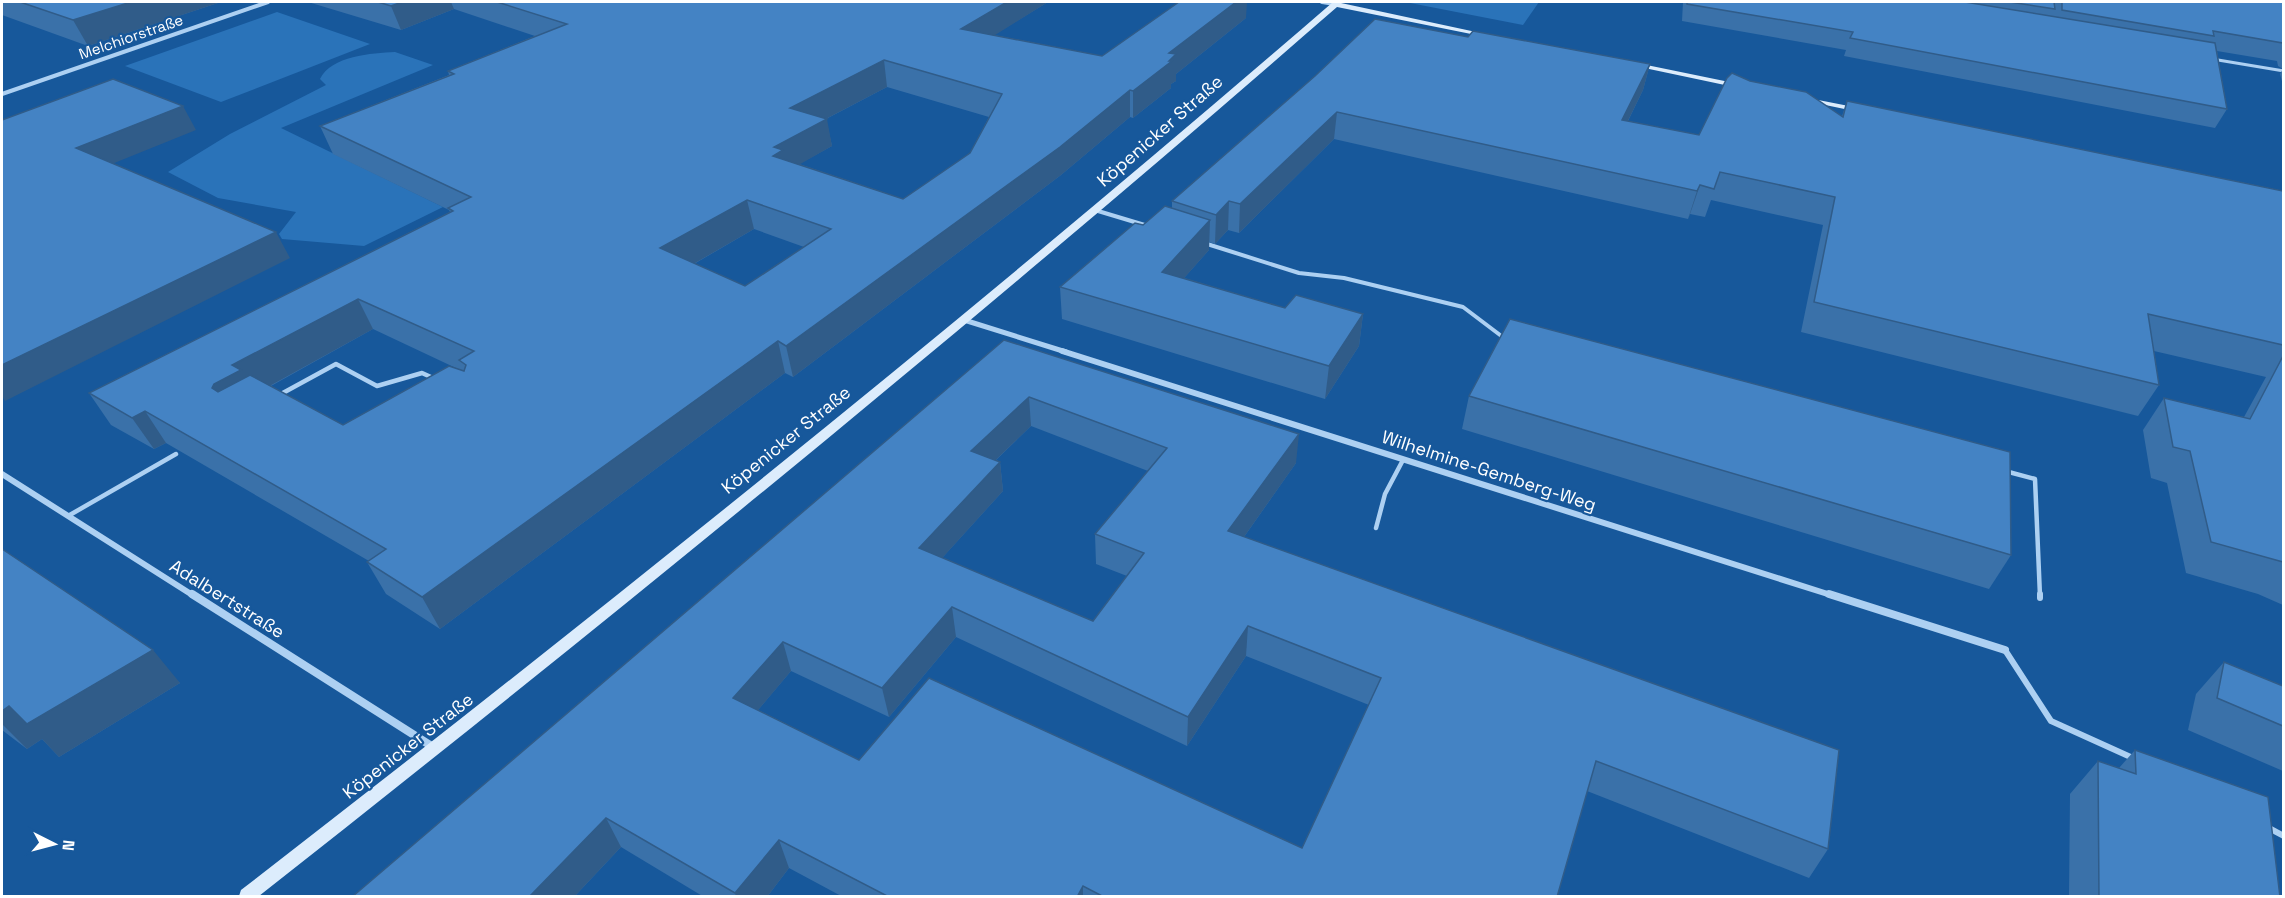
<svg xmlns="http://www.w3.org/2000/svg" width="2285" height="898" font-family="'Space Grotesk',sans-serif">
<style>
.green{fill:#2a73b9}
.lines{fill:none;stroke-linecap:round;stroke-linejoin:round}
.lane-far3{stroke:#add0f2;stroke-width:3}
.lane-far2{stroke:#add0f2;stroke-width:4}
.lane-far1{stroke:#add0f2;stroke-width:4.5}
.lane{stroke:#add0f2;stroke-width:6}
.street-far3{stroke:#add0f2;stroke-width:4}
.street-far2{stroke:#add0f2;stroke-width:5}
.street-far1{stroke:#add0f2;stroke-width:6}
.street{stroke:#add0f2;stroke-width:8}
.secondary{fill:#dcecfc;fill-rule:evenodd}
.wall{fill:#3a71a9;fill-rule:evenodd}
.shaded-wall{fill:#305c89}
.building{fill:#4483c4;stroke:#305c89;stroke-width:1.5;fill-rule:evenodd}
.labels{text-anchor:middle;stroke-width:4.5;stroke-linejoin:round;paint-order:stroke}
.far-street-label{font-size:15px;fill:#fff;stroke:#17589b}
.street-label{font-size:18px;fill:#fff;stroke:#17589b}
</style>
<rect width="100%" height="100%" fill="#17589b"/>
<g class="green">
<path d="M1405,2h134l-16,23z"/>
<path d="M277,12l93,32 -149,58 -96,-36z"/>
<path d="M395,52l38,13 -152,63 162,79 -79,39 -82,-7 -3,-5 17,-22 -78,-14 -50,-26 62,-38 96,-49 -6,-6c11,-23 52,-26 75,-27z"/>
</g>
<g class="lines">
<path class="lane-far3" d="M2212,59l72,12"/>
<g class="lane-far2">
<path d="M1098,211l50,15"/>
<path d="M1204,243l95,30 45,5 119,29 41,31"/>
</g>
<g class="lane-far1">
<path d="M281,394l55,-30 41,22 45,-13 11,5"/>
<path d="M2005,471l30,8 5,117"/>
<path d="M68,516l108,-62"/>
<path d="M1376,528l9,-34 18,-34"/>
</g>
<g class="lane">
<path d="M2040,594v4"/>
<path d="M2005,650l46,71 84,38"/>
<path d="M2267,827l17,9"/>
</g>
<g class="street-far3">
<path d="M1322,2l13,2"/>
<path d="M2,94l266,-92"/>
</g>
<path class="street-far2" d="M964,320l102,32"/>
<g class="street-far1">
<path d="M1062,351l772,245"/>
<path d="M2,474l192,122"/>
</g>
<g class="street">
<path d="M192,594l241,153"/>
<path d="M1829,594l176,56"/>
</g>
<g class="secondary">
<path d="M1333,2h8v1l149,32 -4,2 -149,-30c-351,306 -712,601 -1078,889h-20l2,-6c371,-287 737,-581 1092,-888z"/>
<path d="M1632,62l107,22 4,2 -4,2 -104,-22 -4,-2z"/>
<path d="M1803,97l56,11 4,2 -4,2 -53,-11h-3z"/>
</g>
</g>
<g class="wall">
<path d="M2,2h219l-133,44 -86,-31z"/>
<path d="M308,2h740l-54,33 108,21 144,-38 -70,56v7l-5,3v4l-38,30 -3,-1 -69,58 -268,202 -8,-4 -345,256 -54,-35 -19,-32 2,-1 -203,-118 -12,6 -43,-24 -22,-32 361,-181 -1,-2 -116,-56 -13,-28 129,-51 -1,-4 87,-35 -81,-27 -53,21zM887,87l102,30 -19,36 -67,46 -104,-35 33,-18 -6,-27zM754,229l50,18 -59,39 -51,-22zM373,329l85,40 -115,56 -72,-39z"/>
<path d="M1683,2h600v67l-5,-3 -1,-5 -60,-10 10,58 -12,19 -371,-72 2,-6 -164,-29z"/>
<path d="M1468,37l182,27 -7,26 -15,31 71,14 51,-54 92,35 5,-15 436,90v414l-25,-11 -72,-21 -19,-90 -16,-5 -8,-48 21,-32 80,19 22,-40 -112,-26 5,34 -21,31 -337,-84 22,-107 -112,-25 -6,17 -15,-3 -2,5 -354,-80 -95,94 -11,-3 -13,14 -6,-2v8l-25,28 101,30 78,6 -4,32 -34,53 -263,-80 -2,-32 83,-62 29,-17v-7z"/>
<path d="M2283,69v16l-3,-11z"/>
<path d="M1004,340l292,123 -52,74 584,312 -19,29 -222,-87 -30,106h-714l-54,-29 -22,29h-63l-83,-50 -47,50h-222zM1031,426l117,45 -53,63 1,30 31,12 -34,45 -151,-63 61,-67 -3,-29 -4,-2zM956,637l231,109 59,-90 123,49 -67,143 -443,-88 -101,-50 33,-39 98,46z"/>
<path d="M1469,396l542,159 -22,34 -527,-160z"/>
<path d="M2,549l178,134 -121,74 -17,-18 -15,10 -25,-19z"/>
<path d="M2224,662l59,24v85l-95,-41 8,-36z"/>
<path d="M2135,750l145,147h-211l1,-103 28,-33 21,7z"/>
</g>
<g class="shaded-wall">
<path d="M131,2h90l-133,44 -15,-26z"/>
<path d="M402,2h49l3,7 -53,21 -10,-24z"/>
<path d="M1007,2h41l-85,53 -2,-26z"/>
<path d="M1236,2h11l-1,16 -70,56v7l-5,3v4l-38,30v-27l36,-38z"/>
<path d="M884,60l3,27 -92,48 -5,-27z"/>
<path d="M1650,64l-7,26 -28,57 7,-27z"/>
<path d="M1130,90v27l-69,58 -268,202 -7,-31z"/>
<path d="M183,106l13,24 -104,42 -16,-24z"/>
<path d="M1337,112l-3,27 -95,94 1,-29z"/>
<path d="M827,119l5,27 -44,25 -15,-15 1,-9z"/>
<path d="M1700,185l-10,29 -2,5 9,-28z"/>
<path d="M747,200l7,29 -85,49 -9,-30z"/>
<path d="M1229,201l-1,29 -13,14 1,-29z"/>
<path d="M1210,220l-1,30 -47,53v-31z"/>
<path d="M276,232l14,26 -285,143 -3,-5v-31z"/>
<path d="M358,299l15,30 -118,65 -23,25 -20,-31 2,-4 18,-19z"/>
<path d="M1363,314l-4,32 -34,53 4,-33z"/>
<path d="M778,341l7,32 -345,256 -18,-32z"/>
<path d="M1029,397l2,29 -56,54 -4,-29z"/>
<path d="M145,411l21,32 -12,6 -22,-31z"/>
<path d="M1299,434l-3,29 -69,98 1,-30z"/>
<path d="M1000,462l3,29 -79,87 -5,-30z"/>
<path d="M952,607l4,30 -67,80 -7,-29z"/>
<path d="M1248,626l-2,30 -59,90 1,-29z"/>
<path d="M783,642l8,29 -48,57 -10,-30z"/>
<path d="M153,650l27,33 -121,74 -17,-18 -15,10 -25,-25v-13l7,-5z"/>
<path d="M606,818l15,29 -47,50h-45z"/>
<path d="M779,840l10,28 -22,29h-31l-1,-4z"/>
<path d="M1083,886v11h-6z"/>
</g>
<g class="building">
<path d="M20,2h111l-58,18z"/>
<path d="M378,2h24l-11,4z"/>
<path d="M497,2h510l-46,27 141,27 77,-54h57l-67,51 7,1 -7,7h3l-39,30 -3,-1 -70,57 -274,199 -8,-5 -356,256 -55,-35 19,-13 -241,-138 -13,7 -43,-25 364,-182 -5,-3 23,-11 -151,-71 134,-52 -6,-3 119,-47zM884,60l118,34 -32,59 -67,46 -130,-43 10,-6 -9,-3 53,-28 -37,-11zM747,200l84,29 -86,57 -85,-38zM358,299l116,52 -15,9 7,5 -2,6 -15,-5 -106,59 -93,-50 -32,17 -6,-4 2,-4 27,-14 -9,-5z"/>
<path d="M1687,2h278l250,41 12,66 -377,-71 3,-6 -166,-28z"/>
<path d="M2010,2h44l1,7z"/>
<path d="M2062,2h221v41l-70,-12 1,5 -152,-26z"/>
<path d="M1375,19l93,18 5,-6 177,33 -28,56 77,15 28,-57 5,-5 18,8 56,11 37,25 4,-16 436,90v154l-135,-31 11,71 -345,-83 21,-105 -115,-25 -6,17 -14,-4 -3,6 -360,-79 -97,92 -11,-3 -13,14 -44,-14 143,-125z"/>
<path d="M113,79l70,27 -107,42 200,84 -274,133v-245z"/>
<path d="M1165,206l45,14 -48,52 123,36 11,-13 67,19 -34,52 -269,-79 75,-64 8,2z"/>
<path d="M1510,319l500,133 1,103 -542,-159z"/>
<path d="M1004,340l295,94 -71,97 611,219 -11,99 -232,-88 -39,136h-453l-21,-11 -6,11h-188l-110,-57 -44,53 -129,-75 -77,79h-177zM1029,397l138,51 -72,86 49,19 -51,68 -174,-73 81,-86 -29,-11zM952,607l236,110 60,-91 133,52 -79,170 -373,-170 -70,82 -126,-62 50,-56 99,46z"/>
<path d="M2283,356v206l-72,-20 -21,-91 -17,-4 -9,-49 86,21z"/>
<path d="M2,549l151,101 -126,74 -18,-18 -7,5z"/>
<path d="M2224,662l59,24v40l-66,-28z"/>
<path d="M2135,750l133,47 12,100h-181l-1,-136 38,13z"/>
</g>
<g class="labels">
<g class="far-street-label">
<text transform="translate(131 37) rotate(-19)" y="5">Melchiorstraße</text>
</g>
<g class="street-label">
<text transform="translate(1160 131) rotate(-41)" y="6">Köpenicker Straße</text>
<text transform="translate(786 440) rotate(-39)" y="6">Köpenicker Straße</text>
<text transform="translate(1489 471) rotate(18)" y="6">Wilhelmine-Gemberg-Weg</text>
<text transform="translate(227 599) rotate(32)" y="6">Adalbertstraße</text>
<text transform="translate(408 746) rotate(-38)" y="6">Köpenicker Straße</text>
</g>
</g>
<rect width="2285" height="898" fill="none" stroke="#ffffff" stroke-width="6"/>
<g transform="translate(54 844) rotate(96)" stroke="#17589b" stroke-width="4.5" paint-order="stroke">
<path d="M0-4.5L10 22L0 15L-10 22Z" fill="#ffffff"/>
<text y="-9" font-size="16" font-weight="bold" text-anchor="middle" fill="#ffffff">N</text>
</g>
</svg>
